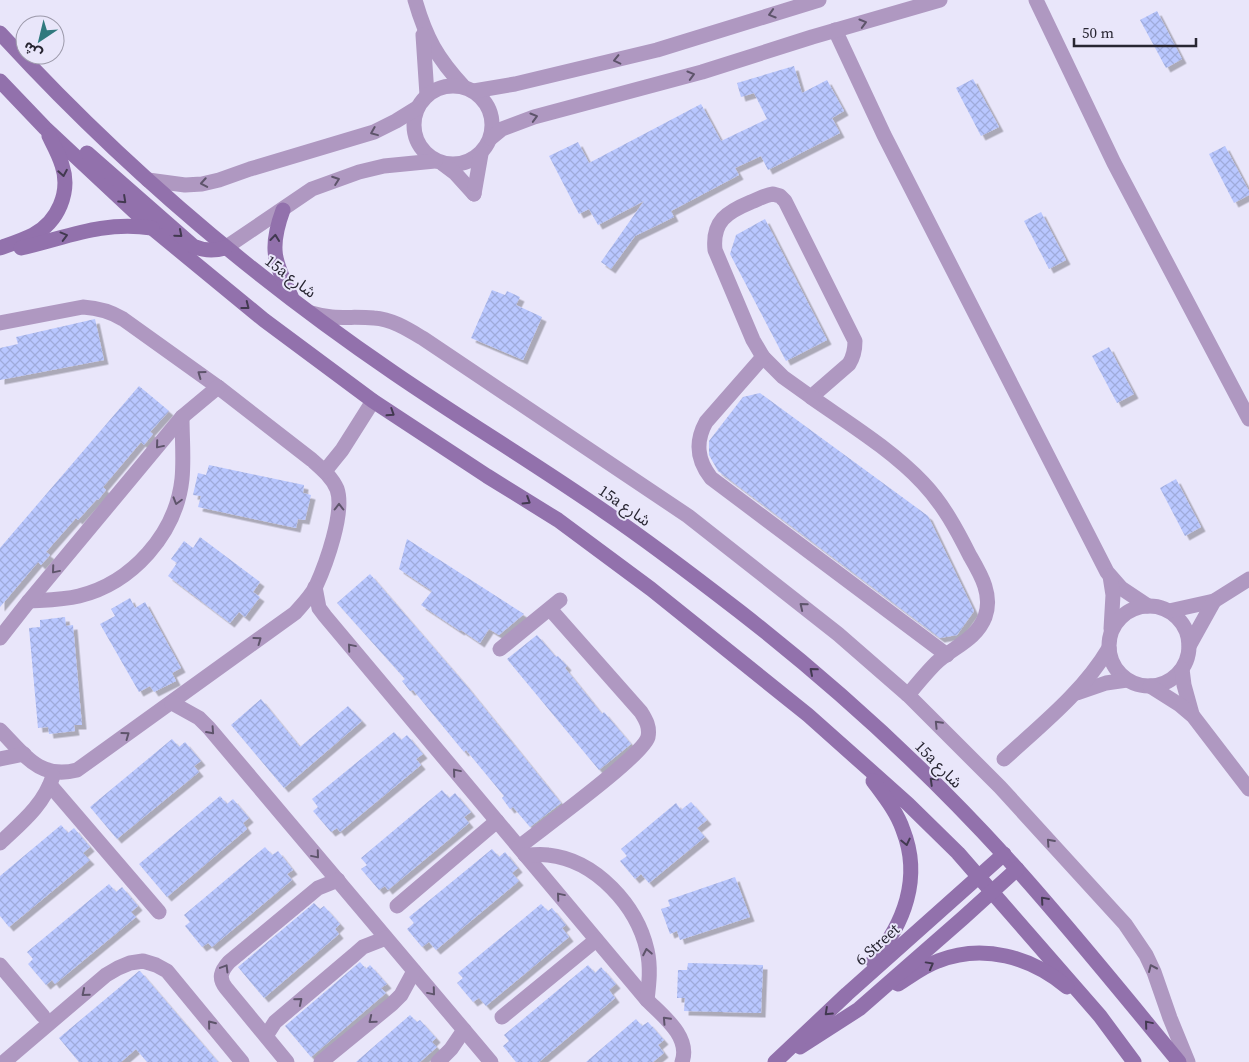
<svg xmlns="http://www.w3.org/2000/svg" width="1249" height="1062" font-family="'Source Serif 4','Noto Sans Arabic',serif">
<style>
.building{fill:url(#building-cross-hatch);filter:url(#shadow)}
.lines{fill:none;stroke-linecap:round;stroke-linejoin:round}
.street{stroke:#af98c1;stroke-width:15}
.secondary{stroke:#9271ac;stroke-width:15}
.oneway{stroke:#5e546b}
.oneway2{stroke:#423950}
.labels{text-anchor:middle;stroke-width:4;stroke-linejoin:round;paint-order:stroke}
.street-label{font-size:16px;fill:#282632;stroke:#e9e6fa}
</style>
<defs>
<pattern id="building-cross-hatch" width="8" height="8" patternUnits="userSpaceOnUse" patternTransform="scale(1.25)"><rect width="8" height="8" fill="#b9c7ff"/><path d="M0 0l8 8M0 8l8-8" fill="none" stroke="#9fabdb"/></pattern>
<filter id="shadow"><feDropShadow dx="4.5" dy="4.5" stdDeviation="0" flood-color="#0004"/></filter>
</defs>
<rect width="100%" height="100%" fill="#e9e6fa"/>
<g class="building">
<path d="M1157,11l25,48 -16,9 -26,-48z"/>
<path d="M794,66l8,27 25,-13 17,31 -12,7 8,15 -72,37 -7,-14 -26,12 4,7 -68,36 3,6 -39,19 -24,33 -10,-7 43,-61 -46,24 -9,-16 -10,5 -30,-58 29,-14 11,21 112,-59 20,37 46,-22 -13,-26 -13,4 -4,-14z"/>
<path d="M973,79l26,48 -18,9 -25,-48z"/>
<path d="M1225,146l24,45v4l-15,8 -25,-49z"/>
<path d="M1041,212l25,48 -17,9 -25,-48z"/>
<path d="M765,219l62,121 -41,21 -56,-107 6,-19z"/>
<path d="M492,290l13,5 2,-4 13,6 -4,8 26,12 -19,43 -52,-22z"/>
<path d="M95,319l9,41 -104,20v-32l18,-4 -2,-7z"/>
<path d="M1109,347l25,47 -17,9 -25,-47z"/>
<path d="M139,386l30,25 -19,21 3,2 -9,11 -3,-3 -38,45 3,3 -8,10 -1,-1 -19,21 -2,-2 -30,34 4,3 -9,10 -3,-3 -38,45v-59z"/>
<path d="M760,393l168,123 46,95 -17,24 -17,3 -222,-167 -9,-16v-14l34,-44z"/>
<path d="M209,465l95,20 -1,8 8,2 -6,25 -7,-1 -2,9 -98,-21 3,-11 -8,-1 5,-22 8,2z"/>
<path d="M1176,479l25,48 -16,9 -25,-48z"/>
<path d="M200,537l60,45 -7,10 7,5 -15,20 -6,-5 -9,11 -62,-47 9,-13 -6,-4 13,-18 9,7z"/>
<path d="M407,539l117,75 -25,21 -10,-6 -9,14 -19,-13 -1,1 -39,-26 11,-14 -33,-22z"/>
<path d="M370,574l95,110 96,119 -31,24 -17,-20 -3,2 -8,-11 2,-2 -38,-46 -2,2 -51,-62 -3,1 -8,-10 3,-2 -68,-76z"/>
<path d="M130,598l5,10 10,-6 36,66 -9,5 4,8 -22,11 -4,-6 -11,6 -39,-68 15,-8 -4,-7z"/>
<path d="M65,617l1,9 7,-1 9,100h-8l1,6 -26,3 -1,-7 -10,1 -9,-100 11,-1v-7z"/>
<path d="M537,635l19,22 2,-1 9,10 -2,2 37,46 2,-2 27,32 -32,26 -92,-111z"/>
<path d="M261,699l39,48 48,-41 14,15 -78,67 -53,-63z"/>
<path d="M394,732l7,8 6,-5 16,19 -7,5 5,6 -81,67 -3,-4 -6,4 -18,-21 5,-4 -6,-8z"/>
<path d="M172,739l7,8 6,-5 16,19 -7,5 5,6 -82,67 -27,-32z"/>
<path d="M442,790l7,8 6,-5 16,19 -7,5 5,6 -81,67 -3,-4 -6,4 -18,-21 6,-4 -6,-7z"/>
<path d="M220,796l7,8 6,-5 16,19 -6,5 4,6 -80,68 -28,-33z"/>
<path d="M691,802l16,18 -10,8 8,9 -56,46 -8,-9 -6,5 -15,-18 7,-5 -6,-7 55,-46 5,7z"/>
<path d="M61,825l7,8 6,-5 16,19 -7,6 7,7 -81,67 -9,-11v-40z"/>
<path d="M265,847l7,8 6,-4 15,19 -6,4 5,6 -80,67 -4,-4 -6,4 -17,-21 5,-4 -6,-7z"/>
<path d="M492,849l7,8 6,-5 13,16 -6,5 7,8 -83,69 -7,-8 -7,5 -15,-18 7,-6 -5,-6z"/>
<path d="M735,877l15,40 -70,23 -3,-9 -7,3 -9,-25 9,-3 -2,-6z"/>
<path d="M109,884l7,8 6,-5 16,19 -7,6 5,5 -81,67 -3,-4 -6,5 -18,-21 5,-5 -6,-7z"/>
<path d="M314,903l6,6 4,-3 16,18 -5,5 4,5 -75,64 -26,-31z"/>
<path d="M541,904l7,7 4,-3 14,17 -4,3 7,9 -83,69 -7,-8 -6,4 -16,-19 6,-5 -5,-5z"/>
<path d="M360,962l6,7 4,-4 17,19 -6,4 5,5 -75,64 -26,-31z"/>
<path d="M688,963l75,2 -2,48 -77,-2 1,-13h-8l1,-28h9z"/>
<path d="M588,965l7,8 6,-6 15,17 -7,6 6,8 -76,64h-23l-13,-16 6,-5 -5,-6z"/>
<path d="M139,971h1l78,91h-71l-11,-13 -15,13h-42l-20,-24z"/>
<path d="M410,1015l7,7 3,-2 16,18 -4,4 5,5 -17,15h-64z"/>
<path d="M636,1019l6,7 6,-4 16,18 -6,5 6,8 -11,9h-67z"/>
</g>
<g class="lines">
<g class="street">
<path d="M415,0c11,38 22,58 49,87"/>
<path d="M1036,0l78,163 135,256"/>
<path d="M835,30l49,105 223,437 14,16 27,18"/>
<path d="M423,35l4,60"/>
<circle cx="453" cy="125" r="39"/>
<path d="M474,91l41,-7 142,-34 162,-50"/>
<path d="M491,138l11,-9 32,-12 168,-45 110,-35 128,-37"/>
<path d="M443,164l12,9 19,21"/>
<path d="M148,180l37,5 17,-1 17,-4 31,-11 124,-37 22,-11 21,-13"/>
<path d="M474,194l7,-40"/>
<path d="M773,194l7,2 5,5 70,140c0,9 -1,15 -6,23l-38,33 -28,-20 -20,-20 -10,-17 -38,-90c-3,-29 12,-38 36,-48 8,-3 14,-7 22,-8z"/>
<path d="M225,248l87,-59 47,-17 25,-6 51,-5"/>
<path d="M311,313c23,7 40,3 63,5 18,1 35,12 50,21l264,177 150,118 70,61 92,92 125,137 21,31 8,17 16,46 18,44"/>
<path d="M0,323l83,-16c15,1 27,4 40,12l95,68 94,73c9,8 20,17 25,29 8,23 -11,75 -21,97 -5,10 -14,19 -21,27l-218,157c-38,10 -53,-16 -77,-40"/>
<path d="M763,357l-57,65c-11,20 -9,38 5,56l236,177"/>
<path d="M811,397c37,26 81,53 112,86 20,21 34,47 47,73 11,19 23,39 15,61 -9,23 -32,30 -49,46 -10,10 -19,21 -28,32"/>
<path d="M325,471l17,-21 31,-49"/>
<path d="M1110,576l3,19 -2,34"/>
<path d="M315,587l4,21 6,8 322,384c16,16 44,37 35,62"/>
<path d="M29,601c17,-1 34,-1 50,-5 53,-13 97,-62 103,-117 2,-20 0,-41 0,-62"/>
<circle cx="1149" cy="646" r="40"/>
<path d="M1169,611l45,-10 35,-22"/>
<path d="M0,638l29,-37 153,-184 36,-30"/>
<path d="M1189,646l25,-45"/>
<path d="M500,649l60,-49"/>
<path d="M1182,669l2,16 8,29"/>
<path d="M1150,686l30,19 13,11 56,73"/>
<path d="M1077,693l29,-10 21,-3"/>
<path d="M172,703l27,15 10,10 282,334"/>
<path d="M0,759l24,-5"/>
<path d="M1004,759c37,-34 79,-67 105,-111"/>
<path d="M50,785l109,127"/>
<path d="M0,843c21,-20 44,-38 53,-67"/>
<path d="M519,847c21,-17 124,-91 129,-110 2,-10 -2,-17 -7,-25l-91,-103"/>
<path d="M525,855c8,0 16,-1 23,0 48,5 89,51 99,95 4,17 2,34 0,50"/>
<path d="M397,906l100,-85"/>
<path d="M0,965l43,51"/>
<path d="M502,1017l94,-77"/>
<path d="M266,1036l9,-14 79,-67 9,-8 23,-9"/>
<path d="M4,1062l102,-87 12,-7 12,-5 13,-2 13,4 11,6 75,91"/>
<path d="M287,1062l-61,-74c-8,-10 -5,-17 3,-26l89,-74 20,-8"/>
<path d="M321,1062l71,-58 9,-9 13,-24"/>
<path d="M438,1062l13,-13 13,-19"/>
</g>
<g class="secondary">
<path d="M0,33c118,129 250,242 394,340 70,48 142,91 211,139 46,31 90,65 134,99 95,74 185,156 267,246 60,66 116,136 173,205"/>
<path d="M0,81l45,47 107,100 112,92 109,81 114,75 71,44 93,69 157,126 100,89 50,49 142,163 34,46"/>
<path d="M87,153l106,93c11,5 21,5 32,2"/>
<path d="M283,210c-14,38 -9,51 8,86"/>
<path d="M0,248c11,-4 23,-8 33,-13 25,-13 38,-43 29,-70 -3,-10 -8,-19 -13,-29"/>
<path d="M21,248c48,-11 80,-27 131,-20"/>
<path d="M873,781c11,15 24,31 30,49 19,48 1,94 -30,131"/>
<path d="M898,984c13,-8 26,-18 40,-23 45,-18 93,-4 129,26"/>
<path d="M800,1047l59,-38 104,-91 54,-49"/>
<path d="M775,1062l72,-68 157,-140"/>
</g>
</g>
<defs><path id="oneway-chevron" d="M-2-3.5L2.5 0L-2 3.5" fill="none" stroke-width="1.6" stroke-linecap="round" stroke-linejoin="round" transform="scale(1.25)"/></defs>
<g class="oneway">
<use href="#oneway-chevron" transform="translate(772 14) rotate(163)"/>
<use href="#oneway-chevron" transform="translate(863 23) rotate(-16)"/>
<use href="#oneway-chevron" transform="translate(617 60) rotate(167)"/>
<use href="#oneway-chevron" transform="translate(691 75) rotate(-16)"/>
<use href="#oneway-chevron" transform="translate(534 117) rotate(-16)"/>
<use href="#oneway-chevron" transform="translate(374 132) rotate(158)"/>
<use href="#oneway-chevron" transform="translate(336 180) rotate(-20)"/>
<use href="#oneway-chevron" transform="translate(204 183) rotate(170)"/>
<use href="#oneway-chevron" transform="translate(201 374) rotate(-144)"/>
<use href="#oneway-chevron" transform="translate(159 445) rotate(130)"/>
<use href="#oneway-chevron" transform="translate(177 501) rotate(106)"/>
<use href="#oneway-chevron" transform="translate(339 507) rotate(-90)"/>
<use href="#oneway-chevron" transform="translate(55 570) rotate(130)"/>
<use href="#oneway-chevron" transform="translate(803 606) rotate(-141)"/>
<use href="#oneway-chevron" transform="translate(258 640) rotate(-36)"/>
<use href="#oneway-chevron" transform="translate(351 647) rotate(-130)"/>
<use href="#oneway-chevron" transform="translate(938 724) rotate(-134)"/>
<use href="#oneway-chevron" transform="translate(211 731) rotate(48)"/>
<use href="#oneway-chevron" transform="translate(126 735) rotate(-36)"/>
<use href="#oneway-chevron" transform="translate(456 772) rotate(-130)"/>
<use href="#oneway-chevron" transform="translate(1050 842) rotate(-132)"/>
<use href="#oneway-chevron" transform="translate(316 855) rotate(50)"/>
<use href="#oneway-chevron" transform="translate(560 896) rotate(-130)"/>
<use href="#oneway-chevron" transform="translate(647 952) rotate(-101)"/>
<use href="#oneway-chevron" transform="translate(225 968) rotate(-59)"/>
<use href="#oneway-chevron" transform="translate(1152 968) rotate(-114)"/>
<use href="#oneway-chevron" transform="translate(432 992) rotate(50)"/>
<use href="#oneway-chevron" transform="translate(85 993) rotate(140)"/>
<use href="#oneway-chevron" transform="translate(299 1001) rotate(-40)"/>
<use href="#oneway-chevron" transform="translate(372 1020) rotate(141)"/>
<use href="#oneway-chevron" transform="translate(666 1020) rotate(-133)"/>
<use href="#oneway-chevron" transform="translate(211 1024) rotate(-129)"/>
</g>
<g class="oneway2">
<use href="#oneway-chevron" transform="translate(63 173) rotate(80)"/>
<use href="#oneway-chevron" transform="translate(123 200) rotate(43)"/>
<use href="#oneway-chevron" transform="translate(179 234) rotate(41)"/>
<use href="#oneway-chevron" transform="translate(64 236) rotate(-15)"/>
<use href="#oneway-chevron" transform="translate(275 238) rotate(-84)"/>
<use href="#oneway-chevron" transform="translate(246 306) rotate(38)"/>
<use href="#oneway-chevron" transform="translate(391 413) rotate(33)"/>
<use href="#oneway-chevron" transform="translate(527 501) rotate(32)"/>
<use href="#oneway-chevron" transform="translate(813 671) rotate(-139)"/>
<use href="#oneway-chevron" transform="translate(933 781) rotate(-136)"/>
<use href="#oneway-chevron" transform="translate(906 842) rotate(77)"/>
<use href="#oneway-chevron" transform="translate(1044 900) rotate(-131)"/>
<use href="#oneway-chevron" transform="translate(930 965) rotate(-29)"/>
<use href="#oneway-chevron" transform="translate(828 1012) rotate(137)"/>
<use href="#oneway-chevron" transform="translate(1148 1024) rotate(-130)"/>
</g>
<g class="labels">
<g class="street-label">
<text transform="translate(291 276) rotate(37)" y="6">15a شارع</text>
<text transform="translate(625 505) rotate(35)" y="6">15a شارع</text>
<text transform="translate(939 764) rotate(45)" y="6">15a شارع</text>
<text transform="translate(877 944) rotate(-42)" y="6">6 Street</text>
</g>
</g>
<g transform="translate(40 40) rotate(215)"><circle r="24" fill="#e9e6fa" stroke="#9c99aa"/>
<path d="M0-4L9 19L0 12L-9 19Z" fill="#30797e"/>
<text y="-8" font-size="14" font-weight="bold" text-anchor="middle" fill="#282632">ش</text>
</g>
<path d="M1074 38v8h122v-8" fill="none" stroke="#282632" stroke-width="2.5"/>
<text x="1082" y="38" font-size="15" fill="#282632" stroke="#e9e6fa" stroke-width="4" paint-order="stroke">50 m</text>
</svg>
